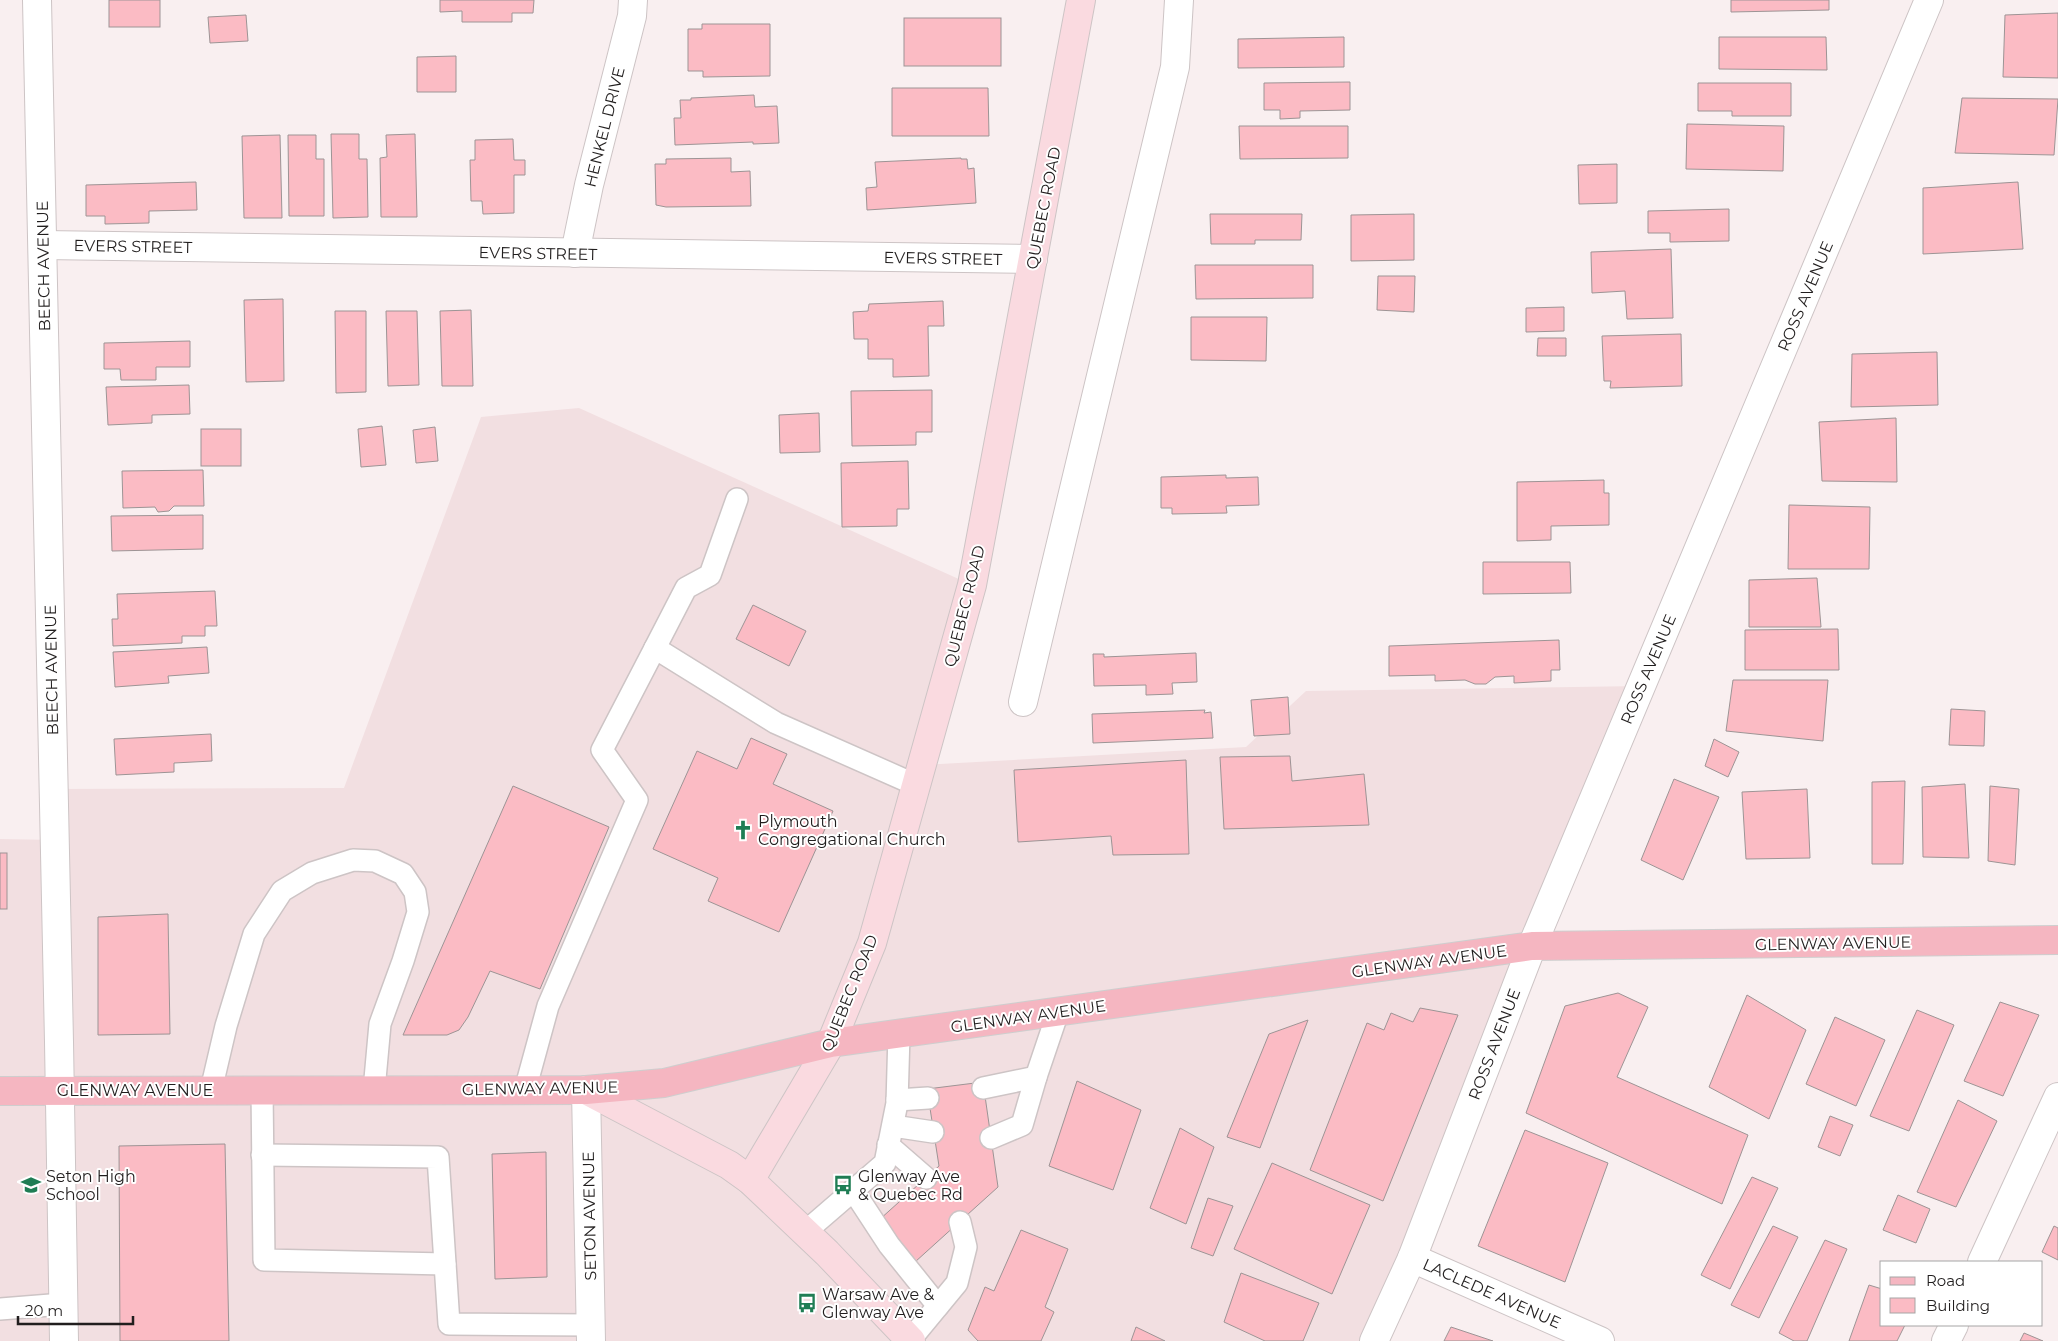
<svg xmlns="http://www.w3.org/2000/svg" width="2058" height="1341" font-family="Montserrat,sans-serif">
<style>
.built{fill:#f2dfe1}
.building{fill:#fbbbc4;stroke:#9d9495}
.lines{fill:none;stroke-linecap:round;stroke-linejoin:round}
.lane-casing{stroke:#cdc4c5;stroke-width:24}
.street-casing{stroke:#cdc4c5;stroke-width:30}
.secondary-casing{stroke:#cdc4c5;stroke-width:30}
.primary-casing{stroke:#cecece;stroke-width:30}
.lane{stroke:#fff;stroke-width:21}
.street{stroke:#fff;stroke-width:28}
.secondary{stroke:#fadae0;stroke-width:28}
.primary{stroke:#f5b6c1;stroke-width:28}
.labels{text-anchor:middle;stroke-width:4;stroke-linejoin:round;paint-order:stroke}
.street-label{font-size:16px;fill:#211e1e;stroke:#fff}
.poi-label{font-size:16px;fill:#211e1e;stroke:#fff;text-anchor:start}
</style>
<rect width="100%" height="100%" fill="#f9eff0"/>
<path class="built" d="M579,408l393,177 -50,180 324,-18 60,-56 335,-5 -270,655h-1371v-502l55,1 -1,-51 290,-1 137,-371z"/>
<g class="building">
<rect x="109" y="0" width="51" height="27"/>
<path d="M440,0h94l-1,13h-21v9h-50v-11l-22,1z"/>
<path d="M1731,0h98v10l-98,2z"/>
<path d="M2058,13v65l-55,-1 2,-62z"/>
<path d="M246,15l2,26 -38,2 -2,-26z"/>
<rect x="904" y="18" width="97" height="48"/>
<path d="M702,24h68v52l-67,1v-6h-15v-42h14z"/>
<path d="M1344,37v30l-106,1v-29z"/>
<path d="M1719,37h107l1,33 -108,-1z"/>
<path d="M456,56v36h-39v-35z"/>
<path d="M1350,82v28l-50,1v7l-20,1v-9h-16v-27z"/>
<path d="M1698,83h93v33h-59v-5h-34z"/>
<path d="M892,88h96l1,48h-97z"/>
<path d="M754,95l1,12 22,-1 2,37 -26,1v-2l-78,3 -1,-27h7l-1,-18h11v-2z"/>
<path d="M1962,98l96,1 -4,56 -99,-2z"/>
<path d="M1687,124l97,2 -1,45 -97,-2z"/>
<path d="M1239,126h109v32l-108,1z"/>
<path d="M331,134h28v25h8l1,58 -35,1z"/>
<path d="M415,134l2,83h-36l-1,-59 7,-1 -1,-22z"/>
<path d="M280,135l2,83h-38l-2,-82z"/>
<path d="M288,135h28v24h8v57h-35z"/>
<path d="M513,139l1,21h11v15h-11v38l-31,1 -1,-13h-11l-1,-41h5v-20z"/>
<path d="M731,158v14l19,-1 1,35 -85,1 -10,-2 -1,-41h11v-5z"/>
<path d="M961,158v1h6l1,10 6,-1 2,35 -109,7 -1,-22 11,-1 -2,-25z"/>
<path d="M1617,164v39l-38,1 -1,-39z"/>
<path d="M196,182l1,28 -48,1v12l-44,1v-8h-19v-31z"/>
<path d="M2018,182l5,67 -100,5v-66z"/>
<path d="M1729,209v32l-59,1v-9h-22v-22z"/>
<path d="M1210,214h92l-1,26h-46v4h-44z"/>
<path d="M1414,214v46l-63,1v-46z"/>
<path d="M1671,249l2,69 -46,1 -2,-28 -33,2 -1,-41z"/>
<path d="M1195,265h118v33l-117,1z"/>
<path d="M1378,276h37l-1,36 -37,-2z"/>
<path d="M283,299l1,82 -38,1 -2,-82z"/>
<path d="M943,301l1,25h-16l1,50 -36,1v-18h-25v-20h-14l-1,-27 15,-1 1,-7z"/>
<path d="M1564,307v24l-38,1v-24z"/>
<path d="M471,310l2,76h-31l-2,-75z"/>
<path d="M335,311h31v81l-30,1z"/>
<path d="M386,311h31l2,74 -31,1z"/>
<path d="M1191,317h76l-1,44 -75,-1z"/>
<path d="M1681,334l1,52 -72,2 1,-7h-7l-2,-45z"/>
<path d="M1538,338h28v18h-29z"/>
<path d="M190,341v26h-34v13h-35l-1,-11h-16v-26z"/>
<path d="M1937,352l1,53 -87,2 1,-53z"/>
<path d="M189,385l1,29 -38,1v8l-44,2 -2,-38z"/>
<path d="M932,390v42h-16v13l-64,1 -1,-55z"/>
<path d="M819,413l1,39 -40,1 -1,-38z"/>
<path d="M1896,418l1,64 -75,-1 -3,-59z"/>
<path d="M382,426l4,39 -25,2 -3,-38z"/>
<path d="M435,427l3,34 -22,2 -3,-33z"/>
<rect x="201" y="429" width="40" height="37"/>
<path d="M908,461l1,48h-12v17l-55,1 -1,-64z"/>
<path d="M203,470l1,36h-30l-5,5 -11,1 -3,-5 -32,1 -1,-37z"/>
<path d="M1226,475v3l32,-1 1,28 -33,1 1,7 -55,1v-6h-11v-31z"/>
<path d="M1604,480v13h5v32l-58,1v14l-34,1v-59z"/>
<path d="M1789,505l81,2 -1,62h-81z"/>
<path d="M203,515v34l-91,2 -1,-35z"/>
<path d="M1483,562h87l1,31 -88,1z"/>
<path d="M1817,578l4,49h-72v-47z"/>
<path d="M215,591l2,35h-12v10h-23v7l-69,3 -1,-27h6l-1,-25z"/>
<path d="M753,605l53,26 -17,35 -53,-27z"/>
<path d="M1838,629l1,41h-94v-40z"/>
<path d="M1559,640l1,30h-9v11l-37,2v-7l-19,1 -9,7h-11l-10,-4 -30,1v-6l-46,1v-30z"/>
<path d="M207,647l2,26 -41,3 1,7 -54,4 -2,-35z"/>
<path d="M1196,653l1,29 -25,1 1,11 -27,1v-10l-52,1 -1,-32h11v3z"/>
<path d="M1733,680h95l-5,61 -97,-10z"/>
<path d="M1288,697l2,37 -36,2 -3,-36z"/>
<path d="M1951,709l34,2 -1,35 -35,-1z"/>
<path d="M1205,710l-1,3 7,-1 2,26 -120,5 -1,-29z"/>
<path d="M211,734l1,27 -38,2v9l-58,3 -2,-36z"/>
<path d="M751,738l36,16 -14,30 60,27 -54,121 -71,-31 10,-23 -65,-29 44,-98 40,18z"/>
<path d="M1714,739l25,13 -11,25 -23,-11z"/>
<path d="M1290,756l2,25 72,-7 5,51 -145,4 -4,-72z"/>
<path d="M1186,760l3,94 -76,1 -2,-19 -93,6 -4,-72z"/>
<path d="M1674,779l45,18 -36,83 -42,-20z"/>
<path d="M1905,781l-2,83h-31v-82z"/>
<path d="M1965,784l4,74 -46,-1 -1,-70z"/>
<path d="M513,786l96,41 -69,162 -50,-18 -22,46 -9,13 -12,5h-44z"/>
<path d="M1990,786l29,3 -4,76 -27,-4z"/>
<path d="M1807,789l3,69 -64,1 -4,-67z"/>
<rect x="0" y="853" width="7" height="56"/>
<path d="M168,914l2,120 -72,1v-118z"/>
<path d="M1618,993l30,14 -31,70 131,58 -26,69 -196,-91 39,-107z"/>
<path d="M1747,995l59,35 -37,89 -60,-32z"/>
<path d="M2000,1002l39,13 -36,81 -39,-15z"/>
<path d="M1420,1008l38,7 -75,186 -73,-31 57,-147 17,7 7,-17 22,9z"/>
<path d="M1917,1010l37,15 -45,106 -39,-15z"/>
<path d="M1835,1017l50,23 -29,66 -50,-22z"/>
<path d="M1308,1020l-48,128 -33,-11 42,-103z"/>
<path d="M1077,1081l64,29 -28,80 -64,-24z"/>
<path d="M983,1082l15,105 -83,75 -36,-42 60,-54 -12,-77z"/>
<path d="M1958,1100l39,21 -41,86 -39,-15z"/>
<path d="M1830,1116l23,9 -13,31 -22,-9z"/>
<path d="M1180,1128l34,19 -28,77 -36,-16z"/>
<path d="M1525,1130l83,33 -43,119 -87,-36z"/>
<path d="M225,1144l4,197h-109l-1,-195z"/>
<path d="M546,1152l1,125 -52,2 -3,-125z"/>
<path d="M1272,1163l98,42 -38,89 -98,-45z"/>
<path d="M1752,1177l26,11 -48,101 -29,-14z"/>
<path d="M1898,1195l32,14 -14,34 -33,-13z"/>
<path d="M1208,1198l25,8 -20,50 -22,-8z"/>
<path d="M1773,1226l25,11 -39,81 -28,-13z"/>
<path d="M2054,1226l4,2v32l-16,-8z"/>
<path d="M1021,1230l47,19 -23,58 9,5 -13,29h-63l-10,-11 17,-43 9,4z"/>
<path d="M1825,1240l22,9 -40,92h-13l-15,-8z"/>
<path d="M1241,1273l78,30 -16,38h-38l-41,-19z"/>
<path d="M1869,1285l13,4v36h23l-8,16h-48z"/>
<path d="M1136,1327l29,14h-34z"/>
<path d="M1451,1327l42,14h-49z"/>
<path d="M2024,1333l19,8h-23z"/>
</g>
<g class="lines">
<defs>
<g id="lane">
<path d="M655,648l31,-60 24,-13 27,-76"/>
<path d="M983,1088l53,-11 22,-65"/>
<path d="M211,1090l15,-64 28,-92 28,-43 30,-18 41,-13 22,1 28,13 12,18 3,20 -15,49 -23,63 -6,66"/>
<path d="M262,1090l2,170 181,4"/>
<path d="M525,1090l23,-84 89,-206 -35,-50 53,-102 121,75 140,62"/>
<path d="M897,1100l31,-2"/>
<path d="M893,1126l40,6"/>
<path d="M991,1138l31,-13 14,-48"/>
<path d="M888,1145l38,33"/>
<path d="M262,1155l176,2 11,167 142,1"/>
<path d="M853,1190l36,55 49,61"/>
<path d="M805,1232l80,-69 12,-60 2,-69"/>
<path d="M0,1309l63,-5"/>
<path d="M910,1340l47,-57 9,-36 -6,-25"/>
</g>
<g id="street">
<path d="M37,0l22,1042 5,299"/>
<path d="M43,245l990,14"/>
<path d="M575,253l14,-68 43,-169 1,-16"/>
<path d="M1023,702l152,-635 4,-67"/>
<path d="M586,1090l5,251"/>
<path d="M1412,1258l188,83"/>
<path d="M1982,1262l76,-165"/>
<path d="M1374,1341l38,-83 120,-312 397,-946"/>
<path d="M1946,1341l8,-16"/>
</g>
<g id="secondary">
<path d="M586,1090l143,75 21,15 77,73 84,88"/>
<path d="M750,1180l81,-137 41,-100 100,-358 109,-585"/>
</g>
<path id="primary" d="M0,1091l586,-1 78,-7 167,-40 701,-97 526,-6"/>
</defs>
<use href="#lane" class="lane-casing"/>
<use href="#street" class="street-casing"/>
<use href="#secondary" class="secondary-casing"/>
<use href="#primary" class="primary-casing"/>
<use href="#lane" class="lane"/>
<use href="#street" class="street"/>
<use href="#secondary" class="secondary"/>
<use href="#primary" class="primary"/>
</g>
<defs>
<symbol id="church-bare" viewBox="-9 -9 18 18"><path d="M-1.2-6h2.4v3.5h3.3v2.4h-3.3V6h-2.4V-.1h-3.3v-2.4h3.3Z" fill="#1f7d54" stroke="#fff" stroke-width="2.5" paint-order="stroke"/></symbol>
<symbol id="school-bare" viewBox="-9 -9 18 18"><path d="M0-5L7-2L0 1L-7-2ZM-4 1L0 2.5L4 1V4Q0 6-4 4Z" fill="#1f7d54" stroke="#fff" stroke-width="2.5" paint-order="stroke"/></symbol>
<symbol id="bus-bare" viewBox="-9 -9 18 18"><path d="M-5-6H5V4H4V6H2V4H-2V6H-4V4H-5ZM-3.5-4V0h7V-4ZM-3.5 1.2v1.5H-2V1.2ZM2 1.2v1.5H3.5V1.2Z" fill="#1f7d54" stroke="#fff" stroke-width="2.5" paint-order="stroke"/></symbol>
</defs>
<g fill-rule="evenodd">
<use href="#church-bare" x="729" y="816" width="28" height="28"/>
<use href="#school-bare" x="17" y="1171" width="28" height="28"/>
<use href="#bus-bare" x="829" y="1171" width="28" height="28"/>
<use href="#bus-bare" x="793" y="1289" width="28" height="28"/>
</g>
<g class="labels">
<g class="street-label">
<text transform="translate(604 127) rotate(-76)" y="6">HENKEL DRIVE</text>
<text transform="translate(1043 208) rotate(-79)" y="6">QUEBEC ROAD</text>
<text transform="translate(133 246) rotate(1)" y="6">EVERS STREET</text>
<text transform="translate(538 253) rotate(1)" y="6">EVERS STREET</text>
<text transform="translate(943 258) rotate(1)" y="6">EVERS STREET</text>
<text transform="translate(43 266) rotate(-91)" y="6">BEECH AVENUE</text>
<text transform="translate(1805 296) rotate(-67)" y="6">ROSS AVENUE</text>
<text transform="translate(964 606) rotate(-76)" y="6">QUEBEC ROAD</text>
<text transform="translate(1648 669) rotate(-67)" y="6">ROSS AVENUE</text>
<text transform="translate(51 670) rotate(-91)" y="6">BEECH AVENUE</text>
<text transform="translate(1833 943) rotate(-1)" y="6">GLENWAY AVENUE</text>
<text transform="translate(1429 961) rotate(-8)" y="6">GLENWAY AVENUE</text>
<text transform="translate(849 993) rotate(-68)" y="6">QUEBEC ROAD</text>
<text transform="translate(1028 1016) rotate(-8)" y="6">GLENWAY AVENUE</text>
<text transform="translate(1494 1044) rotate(-69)" y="6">ROSS AVENUE</text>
<text transform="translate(540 1088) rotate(-1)" y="6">GLENWAY AVENUE</text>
<text x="135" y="1096">GLENWAY AVENUE</text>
<text transform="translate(589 1216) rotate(-91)" y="6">SETON AVENUE</text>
<text transform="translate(1492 1293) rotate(24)" y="6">LACLEDE AVENUE</text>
</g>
<g class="poi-label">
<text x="758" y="827">Plymouth<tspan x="758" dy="18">Congregational Church</tspan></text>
<text x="46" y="1182">Seton High<tspan x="46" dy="18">School</tspan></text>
<text x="858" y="1182">Glenway Ave<tspan x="858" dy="18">&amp; Quebec Rd</tspan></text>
<text x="822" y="1300">Warsaw Ave &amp;<tspan x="822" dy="18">Glenway Ave</tspan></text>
</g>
</g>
<rect x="1880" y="1261" width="162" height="65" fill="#ffffff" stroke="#a6a5a5"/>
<rect x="1890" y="1277" width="25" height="8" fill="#f5b6c1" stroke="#a6a5a5"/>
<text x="1926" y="1286" font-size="15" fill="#211e1e">Road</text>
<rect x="1890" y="1298" width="25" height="15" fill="#fbbbc4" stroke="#a6a5a5"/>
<text x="1926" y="1311" font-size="15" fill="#211e1e">Building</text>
<path d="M18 1316v8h115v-8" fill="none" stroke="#211e1e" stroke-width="2.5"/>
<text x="25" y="1316" font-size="15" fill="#211e1e" stroke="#ffffff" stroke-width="4" paint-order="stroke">20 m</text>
</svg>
